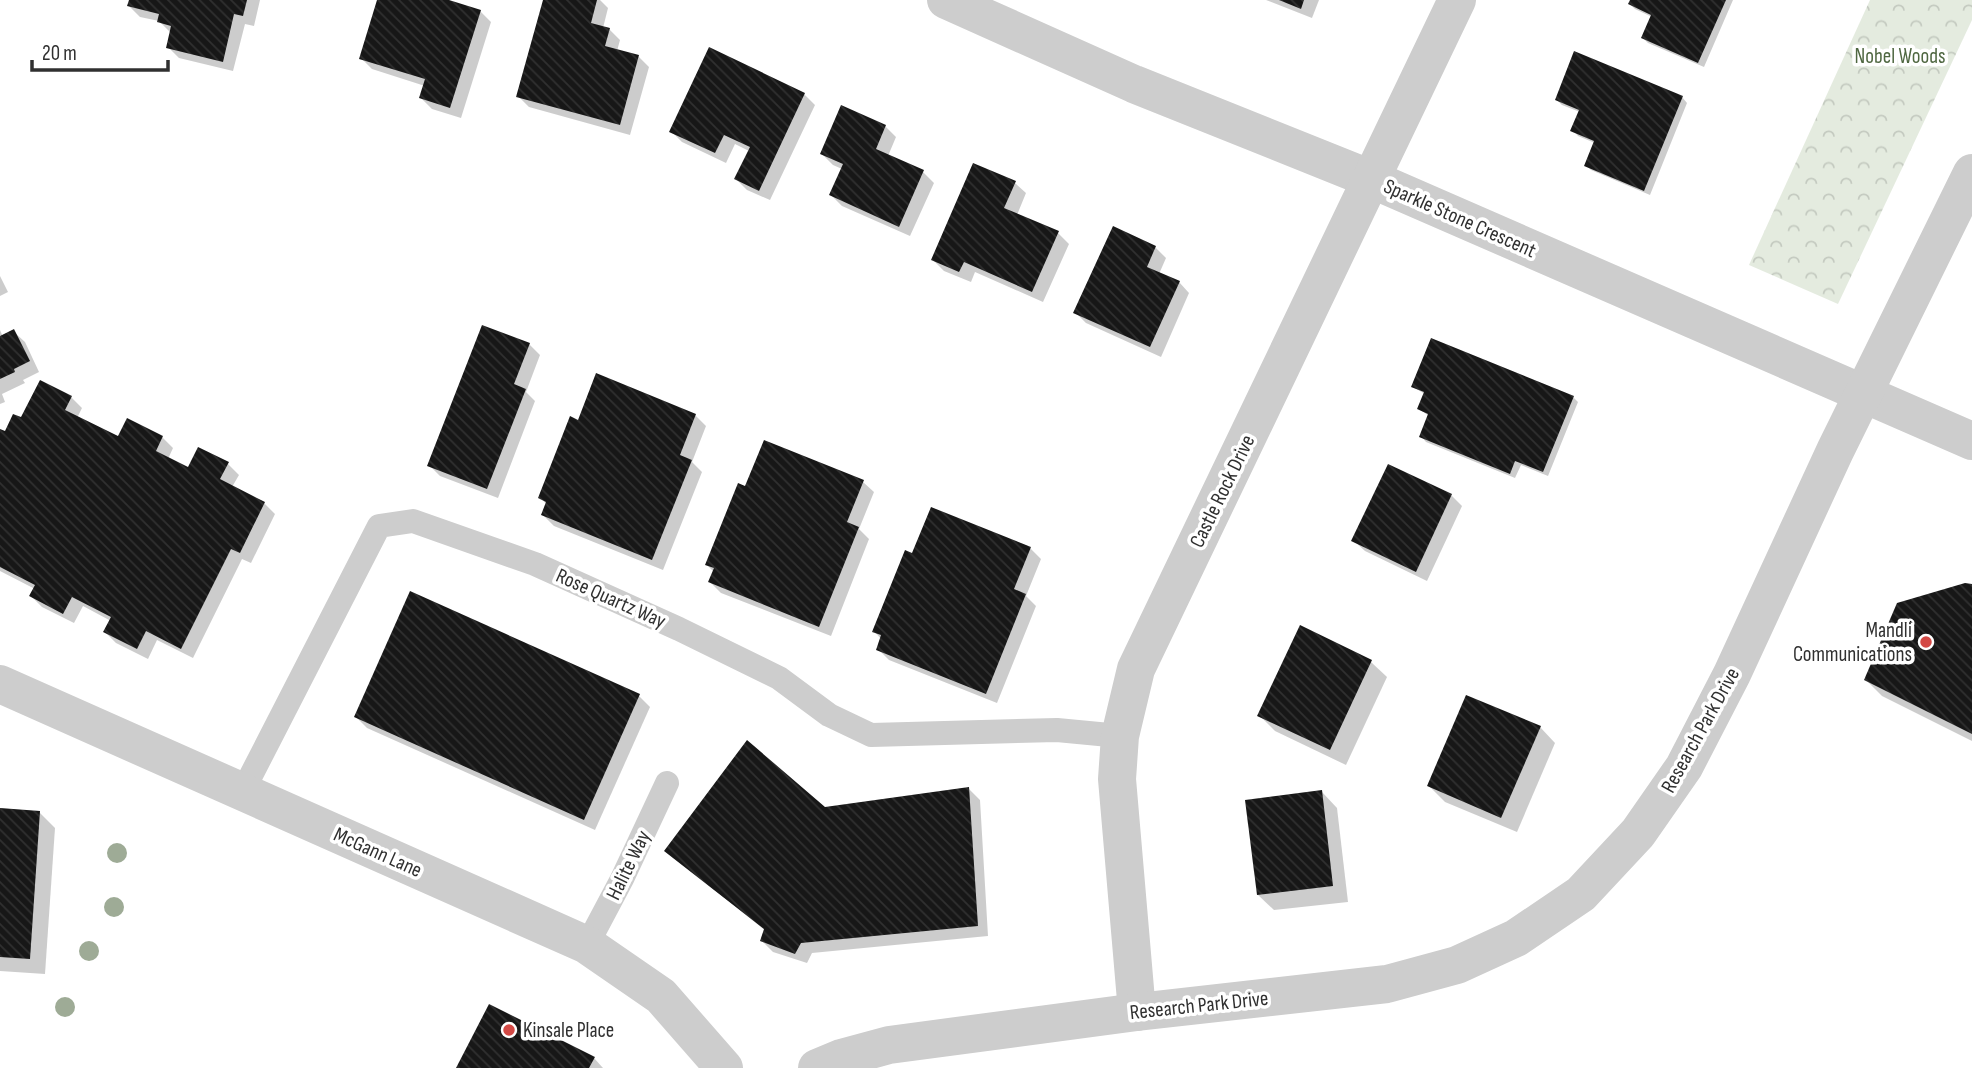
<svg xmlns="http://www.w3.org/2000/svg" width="1972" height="1068" font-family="'Sofia Sans Condensed',sans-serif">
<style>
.forest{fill:url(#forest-crowns)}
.shadow{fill:#0003}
.building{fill:url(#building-back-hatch)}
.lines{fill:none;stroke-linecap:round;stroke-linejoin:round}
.lane{stroke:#cdcdcd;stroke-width:24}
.street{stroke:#cdcdcd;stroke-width:38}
.tree{fill:#9eab96}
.poi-dot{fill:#d34945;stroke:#fff;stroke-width:2.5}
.labels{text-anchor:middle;stroke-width:7;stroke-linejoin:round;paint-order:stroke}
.park-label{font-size:21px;fill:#4f6741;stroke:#fff}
.street-label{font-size:21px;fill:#303030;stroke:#fff}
.poi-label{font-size:21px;fill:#303030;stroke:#fff;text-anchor:end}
</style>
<defs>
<pattern id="forest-crowns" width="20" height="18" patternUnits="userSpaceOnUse" patternTransform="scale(1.75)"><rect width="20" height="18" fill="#e4ebdf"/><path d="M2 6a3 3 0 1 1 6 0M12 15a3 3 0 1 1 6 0" fill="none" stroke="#c4cac0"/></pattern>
<pattern id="building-back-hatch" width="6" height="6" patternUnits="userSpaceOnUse" patternTransform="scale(1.75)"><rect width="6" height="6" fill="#171717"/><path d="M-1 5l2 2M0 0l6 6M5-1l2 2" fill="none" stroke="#303030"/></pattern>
</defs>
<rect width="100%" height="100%" fill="#fff"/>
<path class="forest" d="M1870,0h102v20l-134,284 -89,-39z"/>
<g class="shadow">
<path d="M131,0h129l-6,26 -9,-2 -12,47 -54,-13 -11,-11 2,-15 -11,-11 -19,-4 -11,-11z"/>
<path d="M379,0h64l37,11 11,11 -30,96 -29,-9 -11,-11 4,-12 -53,-17 -11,-11z"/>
<path d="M544,0h56l8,8 -5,20 6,1 11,11 -3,11 21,5 11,11 -19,68 -101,-28 -11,-11z"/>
<path d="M1266,0h53l-7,18z"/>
<path d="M1631,0h102l-29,67 -56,-24 -5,-5 9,-21 -17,-8 -5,-5z"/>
<path d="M710,49l94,45 11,11 -45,95 -23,-10 -11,-11 13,-28 -14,-7 -9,19 -44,-21 -11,-11z"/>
<path d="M1682,97l5,6 -37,92 -59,-25 -5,-5 9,-22 -17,-7 -5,-6 7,-18 -18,-7 -5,-5z"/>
<path d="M885,126l11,11 -8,19 35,16 11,11 -24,53 -68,-30 -11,-11 11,-26 -9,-4 -11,-11z"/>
<path d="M1015,183l11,10 -9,22 41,18 11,11 -26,58 -68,-30 -4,10 -27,-11 -11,-11z"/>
<path d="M1155,247l11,11 -7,16 20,8 10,11 -28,64 -75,-34 -11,-11z"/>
<path d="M0,276l8,16 -8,4z"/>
<path d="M0,330l3,7 11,-5 11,10 14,30 -16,8 2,3 -23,11 3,8 -5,2z"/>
<path d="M529,344l11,11 -14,37 9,9 -37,97 -58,-22 -11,-11z"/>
<path d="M1413,387l160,10 5,5 -30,74 -27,-11 -6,13 -89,-36 -5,-6 8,-20 -10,-7 6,-15z"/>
<path d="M71,397l11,11 -5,10 42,20 43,-1 11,11 -5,11 21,10 39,-5 11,11 -7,12 32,16 11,11 -24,49 -9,-4 -49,99 -36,-18 -9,19 -32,-16 -11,-11 6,-11 -28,-15 -9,17 -32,-16 -11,-11 4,-7 -35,-18v-140l5,2 17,-13z"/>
<path d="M695,415l11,11 -14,36 10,10 -39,98 -109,-44 -11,-11 4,-10 -7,-8 39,-75z"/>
<path d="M1389,466l62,29 11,11 -35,75 -62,-30 -11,-10z"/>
<path d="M863,482l11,10 -15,37 10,10 -38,97 -110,-43 -11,-11 4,-10 -7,-7 39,-76z"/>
<path d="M1030,548l11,11 -15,37 10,10 -39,97 -108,-43 -11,-11 3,-10 -7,-8 39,-76z"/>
<path d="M1972,586v155l-90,-45 -16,-16z"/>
<path d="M1301,628l70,34 16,15 -41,88 -71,-34 -16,-16z"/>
<path d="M639,696l11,11 -55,123 -228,-102 -11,-11z"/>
<path d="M1540,727l15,16 -38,89 -72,-30 -16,-16z"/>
<path d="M969,789l11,11 8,136 -176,17 -5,10 -34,-11 -11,-11 4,-10 -100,-80 158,-42z"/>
<path d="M1322,792l15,16 11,94 -74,8 -16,-15z"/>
<path d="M0,810l39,2 16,16 -10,146 -45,-3z"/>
<path d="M594,1058l9,10h-145z"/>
</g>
<g class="building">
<path d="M129,0h118l-4,16 -9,-2 -11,48 -57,-14 5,-22 -14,-4 2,-8 -32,-8z"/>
<path d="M377,0h72l32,10 -31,98 -31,-10 6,-19 -66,-20z"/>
<path d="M543,0h54l-6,23 19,5 -5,18 34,9 -19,70 -104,-28z"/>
<path d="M1279,0h25l-3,9z"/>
<path d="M1630,0h96l-28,63 -57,-25 10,-23 -23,-11z"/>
<path d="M709,47l96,46 -46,98 -25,-12 16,-32 -26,-12 -9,18 -46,-21z"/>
<path d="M1574,51l109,45 -39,95 -60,-25 10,-25 -24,-10 9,-21 -24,-10z"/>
<path d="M841,105l45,20 -10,24 48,21 -25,57 -70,-32 14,-31 -23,-10z"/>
<path d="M973,163l43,18 -12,27 55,23 -27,61 -68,-30 -5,10 -28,-12z"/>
<path d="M1113,226l43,20 -9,21 33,14 -30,66 -77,-34z"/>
<path d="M482,325l48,18 -16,41 12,5 -39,100 -60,-23z"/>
<path d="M14,329l16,32 -16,8 1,3 -15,7v-43z"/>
<path d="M1431,338l143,58 -31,76 -28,-11 -5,13 -91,-37 9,-23 -11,-5 7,-17 -13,-5z"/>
<path d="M596,373l100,41 -16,41 12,5 -40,100 -111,-45 5,-13 -8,-4 32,-82 8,4z"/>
<path d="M40,380l32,16 -7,14 53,26 9,-18 36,18 -7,15 32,16 10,-20 31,15 -9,17 45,23 -25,51 -9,-4 -50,100 -35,-18 -9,18 -34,-17 8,-15 -39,-20 -9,17 -34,-18 6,-11 -35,-18v-138l5,2 8,-17 8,3z"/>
<path d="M764,440l100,40 -17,42 12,5 -40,100 -111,-45 6,-14 -9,-3 33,-82 7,3z"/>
<path d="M1388,464l64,30 -36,78 -65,-31z"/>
<path d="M931,507l100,40 -17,42 12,5 -40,100 -110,-44 5,-15 -9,-3 33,-82 7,3z"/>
<path d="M1965,583l7,1v150l-108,-54 33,-77z"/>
<path d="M410,591l230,103 -56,126 -230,-103z"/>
<path d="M1300,625l72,35 -42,90 -73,-34z"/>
<path d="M1466,695l75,31 -40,92 -74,-32z"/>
<path d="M747,740l78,67 144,-20 9,139 -177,17 -6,11 -35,-13 4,-12 -100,-78z"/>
<path d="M1322,790l11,96 -76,9 -12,-95z"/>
<path d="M0,808l40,3 -10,148 -30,-2z"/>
<path d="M489,1004l106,53 -6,11h-133z"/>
</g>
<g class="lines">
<g class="lane">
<path d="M243,791l136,-265 34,-5 122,43 144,65 100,49 50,37 42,20 186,-5 63,6"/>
<path d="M587,945l35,-66 45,-96"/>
</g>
<g class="street">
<path d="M946,0l188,84 237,95 601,262"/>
<path d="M0,684l587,261 74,51 63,72"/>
<path d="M1137,1012l-20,-233 3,-43 16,-67 321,-669"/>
<path d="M817,1068l24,-10 48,-13 248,-33 250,-28 70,-19 59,-27 65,-44 57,-61 46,-66 48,-93 103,-223 137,-278"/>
</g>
</g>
<g class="tree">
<circle cx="117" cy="853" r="10"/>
<circle cx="114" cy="907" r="10"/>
<circle cx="89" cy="951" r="10"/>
<circle cx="65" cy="1007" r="10"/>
</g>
<g class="poi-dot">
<circle cx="1926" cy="642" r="7"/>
<circle cx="509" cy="1030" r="7"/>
</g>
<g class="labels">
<g class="park-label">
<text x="1900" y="63">Nobel Woods</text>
</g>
<g class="street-label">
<text transform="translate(1460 218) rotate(24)" y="7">Sparkle Stone Crescent</text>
<text transform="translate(1222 491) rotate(-64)" y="7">Castle Rock Drive</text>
<text transform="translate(611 598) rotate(24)" y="7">Rose Quartz Way</text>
<text transform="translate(1700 730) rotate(-61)" y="7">Research Park Drive</text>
<text transform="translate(378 852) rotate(24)" y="7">McGann Lane</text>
<text transform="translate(628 865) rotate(-64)" y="7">Halite Way</text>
<text transform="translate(1199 1005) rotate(-6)" y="7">Research Park Drive</text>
</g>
<g class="poi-label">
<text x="1912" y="637">Mandli<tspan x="1912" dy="24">Communications</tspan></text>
<text x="523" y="1037" text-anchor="start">Kinsale Place</text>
</g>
</g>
<path d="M32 60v10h136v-10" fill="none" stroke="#303030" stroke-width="3.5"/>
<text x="42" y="60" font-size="21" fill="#303030" stroke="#ffffff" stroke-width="5" paint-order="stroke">20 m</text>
</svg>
